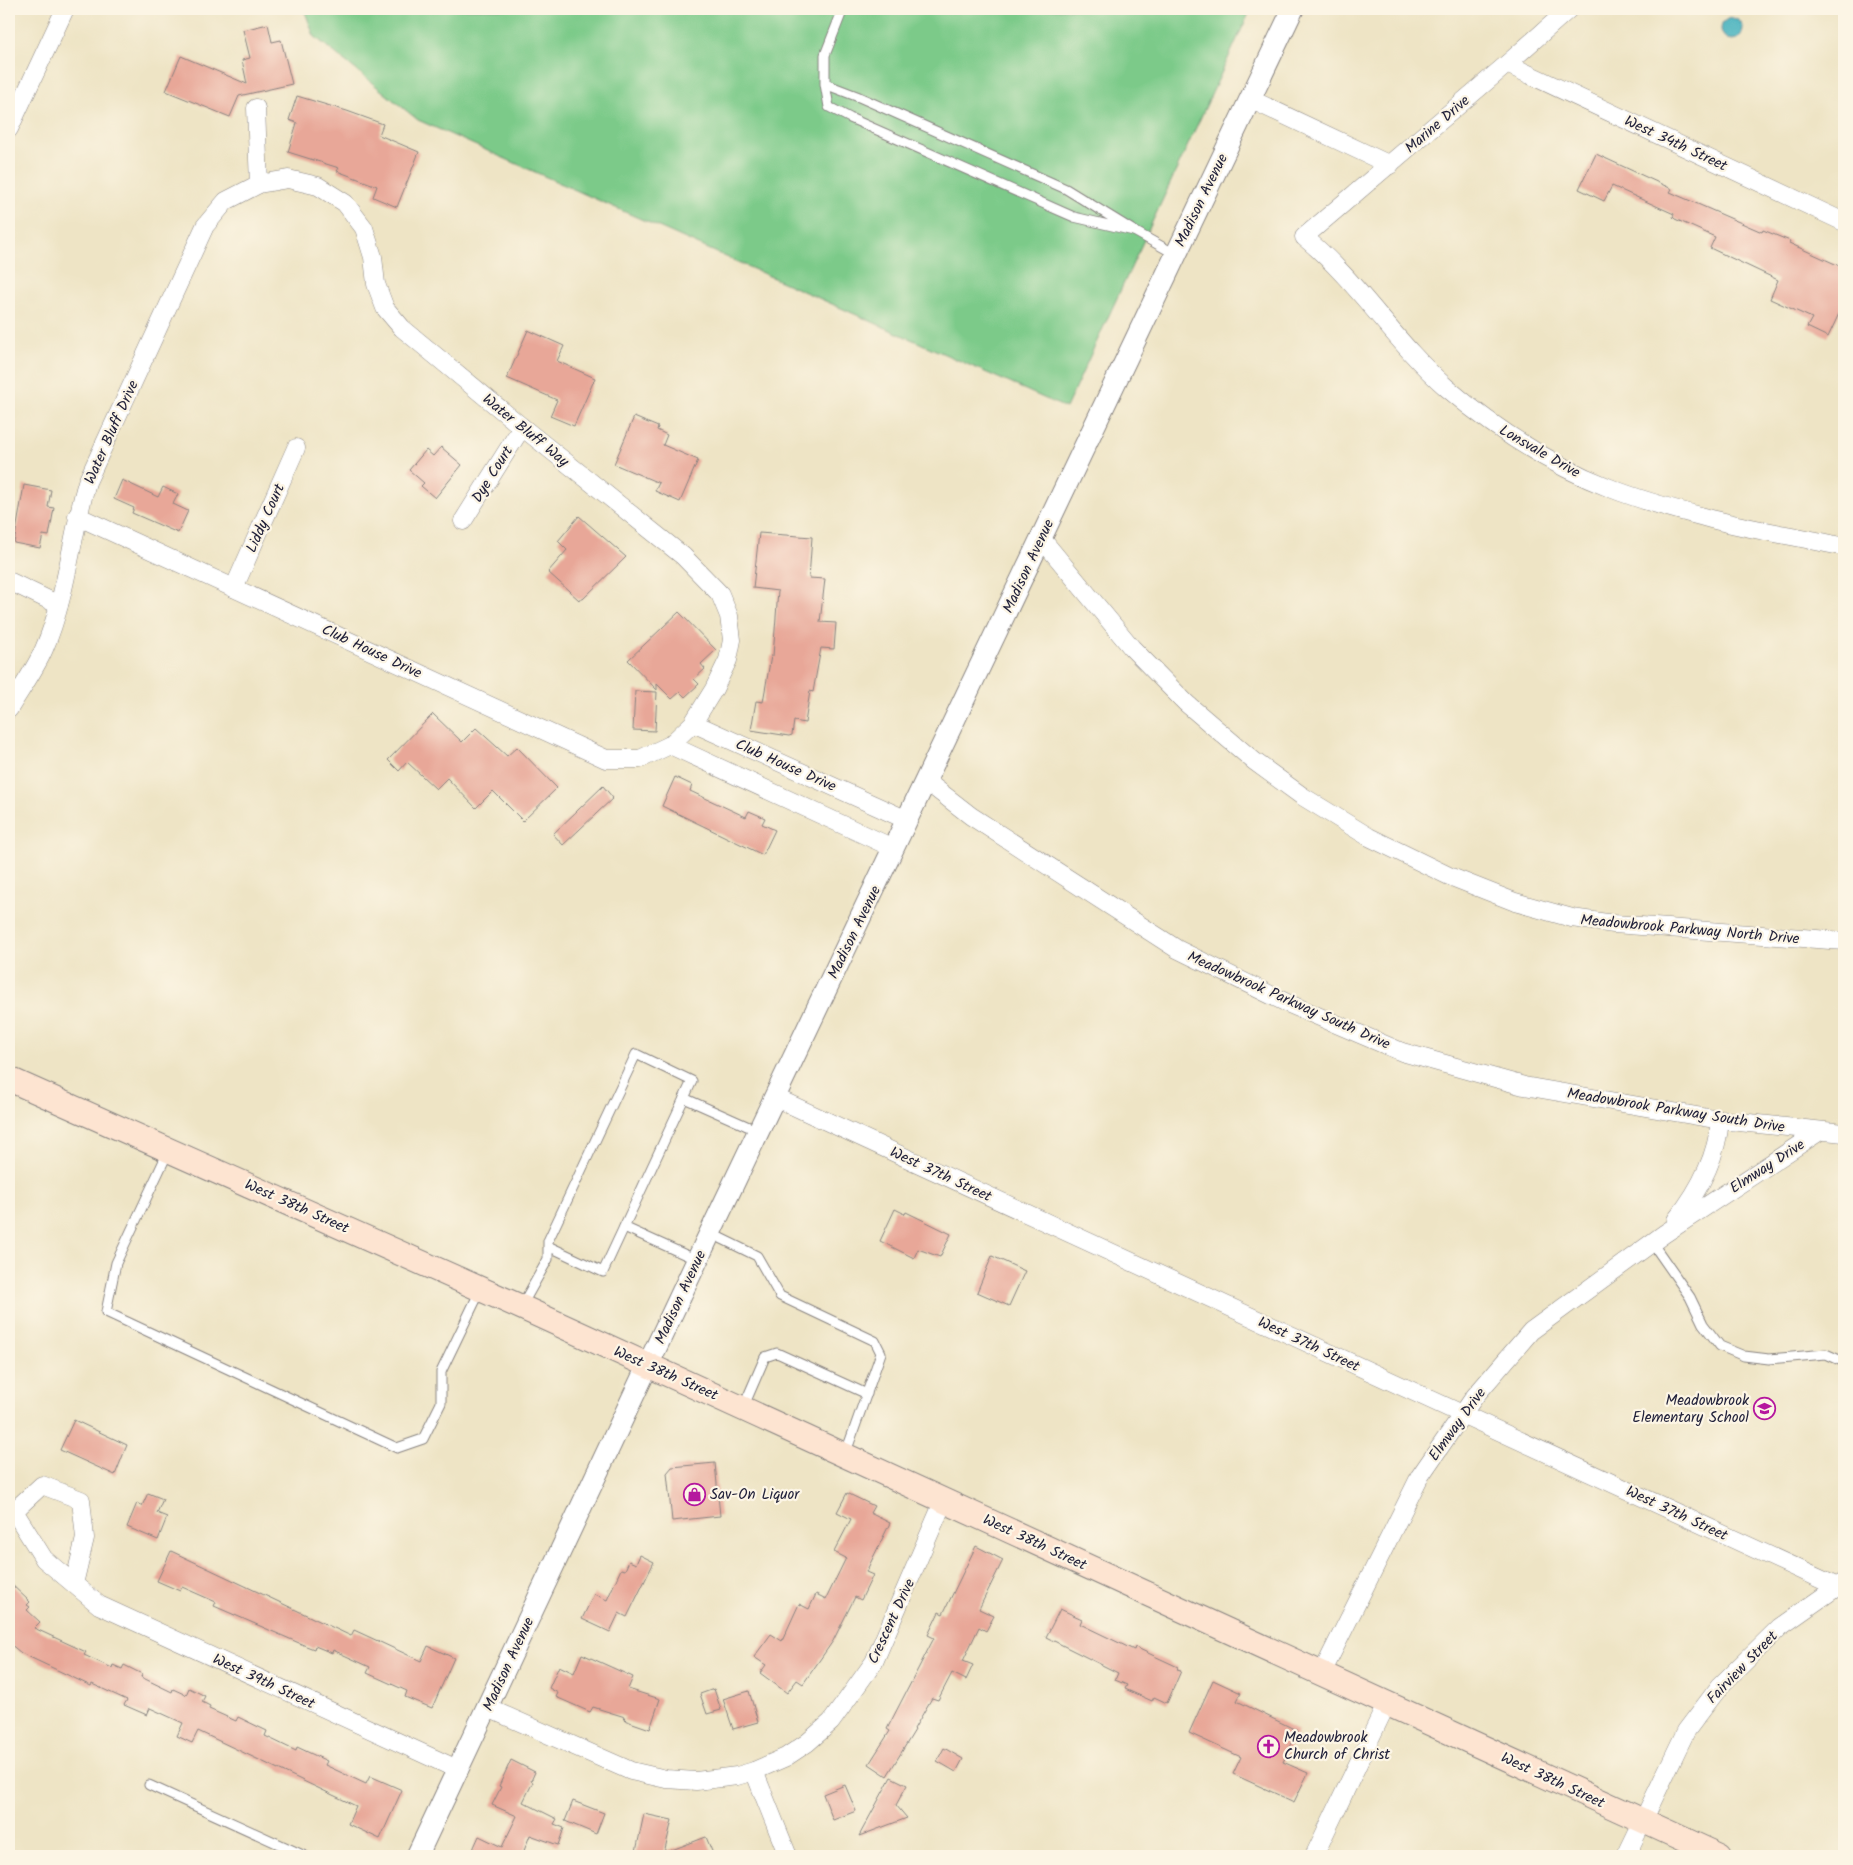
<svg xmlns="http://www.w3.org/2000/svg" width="1853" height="1865" font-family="Kalam,sans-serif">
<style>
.green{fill:#7cca89;stroke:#4f7662}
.water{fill:#43b1be;stroke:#326a7c}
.building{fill:#e8a798}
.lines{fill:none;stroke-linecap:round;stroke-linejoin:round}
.service-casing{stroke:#888380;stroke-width:11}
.minor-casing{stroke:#888380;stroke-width:19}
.tertiary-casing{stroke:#888380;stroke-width:23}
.secondary-casing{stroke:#888380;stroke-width:26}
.service{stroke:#fff;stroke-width:9}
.minor{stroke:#fff;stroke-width:18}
.tertiary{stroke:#fff;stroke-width:21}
.secondary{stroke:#fde4d1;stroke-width:24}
.labels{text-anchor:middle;stroke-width:4.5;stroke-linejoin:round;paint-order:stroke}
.street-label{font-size:15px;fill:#22223b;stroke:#fcf5e5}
.poi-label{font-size:15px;fill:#22223b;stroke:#fcf5e5;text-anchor:start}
</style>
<rect width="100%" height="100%" fill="#fcf5e5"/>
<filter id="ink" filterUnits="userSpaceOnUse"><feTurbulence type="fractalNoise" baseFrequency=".02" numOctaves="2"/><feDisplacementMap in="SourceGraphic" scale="10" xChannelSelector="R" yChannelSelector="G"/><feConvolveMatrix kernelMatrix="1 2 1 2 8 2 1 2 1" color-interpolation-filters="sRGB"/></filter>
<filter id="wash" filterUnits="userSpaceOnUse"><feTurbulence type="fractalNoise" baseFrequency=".0096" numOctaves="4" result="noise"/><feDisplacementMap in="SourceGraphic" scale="20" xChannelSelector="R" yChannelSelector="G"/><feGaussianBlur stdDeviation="1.12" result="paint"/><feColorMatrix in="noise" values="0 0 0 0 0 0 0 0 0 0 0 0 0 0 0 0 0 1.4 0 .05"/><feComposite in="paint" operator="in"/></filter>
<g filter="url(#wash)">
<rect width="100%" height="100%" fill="#eee4c5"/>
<path class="green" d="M304,9h947l-185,399 -648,-288 -104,-84z"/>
<circle class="water" cx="1732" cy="29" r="11"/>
<g id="blocks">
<g class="building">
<path d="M268,24l4,18 9,-2 11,44 -53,12 -9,21 -64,-26 15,-35 66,28 -5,-24 8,-2 -7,-28z"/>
<path d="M297,96l50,15 36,13 -4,11 40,17 -22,55 -24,-10 4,-11 -40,-15 2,-3 -51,-16 9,-29 -8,-3z"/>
<path d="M1596,154l76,35 -2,3 92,40 1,-2 27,11 -1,2 55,25v35l-16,34 -21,-10 5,-9 -42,-19 8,-19 -68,-32 5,-11 -40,-18 -2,-2 1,-3 -62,-28 -8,15 -25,-12z"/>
<path d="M528,330l36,16 -7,15 38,17 -21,48 -24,-10 7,-16 -50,-22z"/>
<path d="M634,417l24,10 -1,3 10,5 -4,10 35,15 -18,42 -25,-11 4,-8 -45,-19z"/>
<path d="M441,447l21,18 -27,33 -14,-12 3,-3 -15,-13 17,-20 7,6z"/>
<path d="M122,480l36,17 5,-10 15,7 -5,10 15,7 -10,22 -46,-20 2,-5 -20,-9z"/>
<path d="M24,485l27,5 -3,17 6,1 -5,28 -6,-1 -3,13 -26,-5z"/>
<path d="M579,516l47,41 -43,42h-4v1l-31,-28 19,-22 -9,-9z"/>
<path d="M759,533l53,4 -3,41 16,1 -5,43 16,1 -2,26 -13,-1 -8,44 -3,-1 -5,32 -11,-2 -2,14 -3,1 -38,-6 5,-29 7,1 8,-46h2l5,-65 -25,-3z"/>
<path d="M679,612l37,38 -15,14 4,5 -11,10 5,5 -14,13 -5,-5 -8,7 -15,-15v6l-29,-30z"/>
<path d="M635,691l22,1 -2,39 -22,-1z"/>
<path d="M433,714l29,28 14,-14 31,28 10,-9 40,41 -34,33 -30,-30 -17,17 -29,-30 -11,11 -29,-27 -8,9 -11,-11z"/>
<path d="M675,777l17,8 -2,6 56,26 3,-6 16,7 -3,6 13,6 -12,25 -101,-49z"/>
<path d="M603,786l10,12 -50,47 -10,-11z"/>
<path d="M895,1209l10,5 1,-2 45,22 -11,23 -22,-8 -4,9 -34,-17z"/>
<path d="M992,1256l33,15 -16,35 -32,-14z"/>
<path d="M74,1420l53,25 -12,30 -55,-25z"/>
<path d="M715,1463l5,53 -48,5 -5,-48 5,-6z"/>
<path d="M148,1493l15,6 -6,14 10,4 -9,23 -31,-13 10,-24 5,3z"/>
<path d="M847,1493l27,13 -4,7 20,10 -24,49 7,3 -12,25 -6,-3 -22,44 -30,43 -6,-4 -10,13 -27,-20 6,-8 -12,-8 17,-23 11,7 17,-37 10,5 7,-15 10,5 20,-41 -12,-6 17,-33 -14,-7z"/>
<path d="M976,1546l27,14 -24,49 15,7 -8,15 -7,-4 -16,34 10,4 -7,15 -14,-7 -14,27 -6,-2 -18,31 1,1 -28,46 -18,-12 21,-33 -3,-2 47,-91 -6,-3 11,-23 4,2z"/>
<path d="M171,1551l180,85 3,-6 67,31 7,-15 26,12 -22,50 -27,-11 2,-6 -40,-18 3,-6 -37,-17 -1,3 -17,-7 -1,3 -8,-3 -92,-40 2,-4 -34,-15 -2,4 -23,-10z"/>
<path d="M640,1555l14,7 -27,55 -8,-4 -9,19 -28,-13 12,-25 13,6 14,-31 4,1 4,-9 7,3z"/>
<path d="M9,1582l21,20 -3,3 3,2 -3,3 13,12 -6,6 52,24 -2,3 28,13 1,-3 9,4 2,-4 18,9 -1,3 31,15 1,-3 13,6 3,-7 16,8 -3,6 8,4 -1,3 27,12 2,-4 29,14 -2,5 31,15 1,-4 30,14 -2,4 41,19 4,-8 32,14 -22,49 -32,-15 8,-18 -158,-75 -6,12 -15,-7 6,-13 -33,-15 -3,7 -23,-10 3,-5 -35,-16 -1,2 -70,-33 -12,-10z"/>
<path d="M1060,1609l22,10 -2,5 54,26 1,-3 43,20 -1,3 4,1 -14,32 -13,-6 -2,4 -27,-12 2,-4 -12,-5 3,-7 -72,-36z"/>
<path d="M582,1654l51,23 -5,12 32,10 -10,30 -26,-9 1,-3 -32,-10 -3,5 -34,-15 2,-4 -9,-5 10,-22 15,7z"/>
<path d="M1213,1680l28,13 -4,8 61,30 -15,31 25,11 -14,29 -61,-28 8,-17 -52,-24z"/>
<path d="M714,1689l7,21 -14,4 -7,-20z"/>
<path d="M749,1691l9,31 -25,7 -10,-30z"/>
<path d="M944,1748l19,11 -7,13 -19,-11z"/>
<path d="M511,1760l24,12 -4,9 2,1 -10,20 34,17 -3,5 10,4 -6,17 -28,-10 -8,21h-52l9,-20 23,11 15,-31 -25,-11 9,-18 -2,-1z"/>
<path d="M891,1777l16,8 -11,20 11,13 -48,18z"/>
<path d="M845,1785l11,26 -23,9 -10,-26z"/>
<path d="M573,1801l31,12 -8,21 -31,-13z"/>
<path d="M644,1814l28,6 -8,33 42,-16 8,19h-79z"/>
</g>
</g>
</g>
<g filter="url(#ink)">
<use href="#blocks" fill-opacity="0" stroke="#888380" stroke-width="1"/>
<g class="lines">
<defs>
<g id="service">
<path d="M825,84l34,13 207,92 68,42 -60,-14 -224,-99 -21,-11 -4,-23v-29l18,-46"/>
<path d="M1134,231l41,23"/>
<path d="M684,1098l74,33"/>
<path d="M168,1152l-52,111 -10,49 291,136 26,-9 18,-36v-31l39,-81"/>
<path d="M624,1227l73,33"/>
<path d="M710,1233l47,23 23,40 95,45 6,12 -36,102"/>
<path d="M1653,1244l37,53 13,27 17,22 24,10 25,3 57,-5 18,8"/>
<path d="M521,1307l27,-48v-18l88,-187 56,27 -89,191 -55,-26"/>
<path d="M743,1408l22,-51 12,-4 90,41"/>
<path d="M149,1785l156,71"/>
</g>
<g id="minor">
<path d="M1569,9l-62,55 -203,173c54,44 90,105 143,151 48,41 104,77 163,100 30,12 63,21 94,29 46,13 94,19 140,30"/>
<path d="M1507,64l337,158"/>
<path d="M1250,99l140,66"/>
<path d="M256,108l3,76"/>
<path d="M9,129l56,-120"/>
<path d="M463,521l59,-94"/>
<path d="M1041,538l91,110 54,55 68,58 48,35 67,41 80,39 66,26 57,16 42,6 230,17"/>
<path d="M9,581l50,24"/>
<path d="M234,588l62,-140"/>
<path d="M9,709c11,-19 26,-39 35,-60 23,-53 27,-112 43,-167l118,-256 21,-25 33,-17 29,-5 30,7 27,17 19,25 9,29 3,27 9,24 17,20 120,99 161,129 37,38 9,22 3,24 -4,20 -14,29 -21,34 -23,22 -30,14h-34l-529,-243"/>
<path d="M693,723l214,97"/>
<path d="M670,745l223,103"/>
<path d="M926,781l45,35 206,133 110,54 115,49 122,34 196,34 124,13"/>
<path d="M774,1097l1070,493"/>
<path d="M1676,1220c23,-29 41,-63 44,-100"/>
<path d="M74,1584l11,-46 -4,-38 -39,-15 -28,26 30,48 55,46 360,165"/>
<path d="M1322,1673l98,-197 55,-80 56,-65 133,-97 156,-103"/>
<path d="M488,1708l143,63 35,8 30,2 41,-5 17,-5 32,-14 21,-14 24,-21 43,-60 70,-162"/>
<path d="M754,1771l34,85"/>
<path d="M1314,1856l73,-153"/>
<path d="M1626,1856l60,-125 34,-45 60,-59 64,-45"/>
</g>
<path id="tertiary" d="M417,1856l293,-623 583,-1224"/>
<path id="secondary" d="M9,1079l512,228 1199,549"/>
</defs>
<use href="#service" class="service-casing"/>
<use href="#minor" class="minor-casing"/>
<use href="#tertiary" class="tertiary-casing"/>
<use href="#secondary" class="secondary-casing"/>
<use href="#service" class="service"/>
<use href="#minor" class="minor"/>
<use href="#tertiary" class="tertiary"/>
<use href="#secondary" class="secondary"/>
</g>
</g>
<defs>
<symbol id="school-ring" viewBox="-11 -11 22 22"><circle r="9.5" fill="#fcf5e5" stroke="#b5179e" stroke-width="1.5"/><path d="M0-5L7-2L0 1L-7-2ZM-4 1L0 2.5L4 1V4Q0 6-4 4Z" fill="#b5179e"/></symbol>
<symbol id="shop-ring" viewBox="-11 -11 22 22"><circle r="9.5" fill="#fcf5e5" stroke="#b5179e" stroke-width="1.5"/><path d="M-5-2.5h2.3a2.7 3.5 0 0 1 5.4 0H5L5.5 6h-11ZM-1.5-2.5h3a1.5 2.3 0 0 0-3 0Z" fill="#b5179e"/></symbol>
<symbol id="church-ring" viewBox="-11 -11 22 22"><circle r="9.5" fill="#fcf5e5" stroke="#b5179e" stroke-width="1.5"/><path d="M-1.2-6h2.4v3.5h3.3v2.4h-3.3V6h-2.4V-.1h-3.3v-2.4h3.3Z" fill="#b5179e"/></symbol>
</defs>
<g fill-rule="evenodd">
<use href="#school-ring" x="1752" y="1396" width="25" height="25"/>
<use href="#shop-ring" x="682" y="1482" width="25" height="25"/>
<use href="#church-ring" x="1256" y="1734" width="25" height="25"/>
</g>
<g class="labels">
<g class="street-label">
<text transform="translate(1437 124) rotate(-41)" y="5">Marine Drive</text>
<text transform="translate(1676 143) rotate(25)" y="5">West 34th Street</text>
<text transform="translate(1201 200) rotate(-64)" y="5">Madison Avenue</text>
<text transform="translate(526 430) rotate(39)" y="5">Water Bluff Way</text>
<text transform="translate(111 432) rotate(-66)" y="5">Water Bluff Drive</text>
<text transform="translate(1540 451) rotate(30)" y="5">Lonsvale Drive</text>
<text transform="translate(492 474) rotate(-58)" y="5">Dye Court</text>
<text transform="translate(265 518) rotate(-66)" y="5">Liddy Court</text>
<text transform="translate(1028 566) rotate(-65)" y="5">Madison Avenue</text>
<text transform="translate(372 651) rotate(25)" y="5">Club House Drive</text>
<text transform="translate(786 765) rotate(24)" y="5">Club House Drive</text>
<text transform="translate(1690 929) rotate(5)" y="5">Meadowbrook Parkway North Drive</text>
<text transform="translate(854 932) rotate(-64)" y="5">Madison Avenue</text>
<text transform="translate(1289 1000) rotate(24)" y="5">Meadowbrook Parkway South Drive</text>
<text transform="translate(1676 1110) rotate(9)" y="5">Meadowbrook Parkway South Drive</text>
<text transform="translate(1767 1166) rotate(-33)" y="5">Elmway Drive</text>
<text transform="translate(941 1174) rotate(25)" y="5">West 37th Street</text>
<text transform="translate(297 1206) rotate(24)" y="5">West 38th Street</text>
<text transform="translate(680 1297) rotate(-65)" y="5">Madison Avenue</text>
<text transform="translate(1309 1344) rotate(25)" y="5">West 37th Street</text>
<text transform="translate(666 1373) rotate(24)" y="5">West 38th Street</text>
<text transform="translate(1457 1424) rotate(-54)" y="5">Elmway Drive</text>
<text transform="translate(1677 1513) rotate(25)" y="5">West 37th Street</text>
<text transform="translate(1035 1542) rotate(25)" y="5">West 38th Street</text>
<text transform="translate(891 1621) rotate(-65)" y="5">Crescent Drive</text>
<text transform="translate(508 1664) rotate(-65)" y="5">Madison Avenue</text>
<text transform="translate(1742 1667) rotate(-46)" y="5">Fairview Street</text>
<text transform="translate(264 1681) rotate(25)" y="5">West 39th Street</text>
<text transform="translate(1553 1780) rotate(25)" y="5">West 38th Street</text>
</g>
<g class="poi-label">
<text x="1749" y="1405" text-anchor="end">Meadowbrook<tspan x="1749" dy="17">Elementary School</tspan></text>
<text x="710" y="1499">Sav-On Liquor</text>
<text x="1284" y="1742">Meadowbrook<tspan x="1284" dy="17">Church of Christ</tspan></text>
</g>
</g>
<rect width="1853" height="1865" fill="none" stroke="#fcf5e5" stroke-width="30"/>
</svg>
